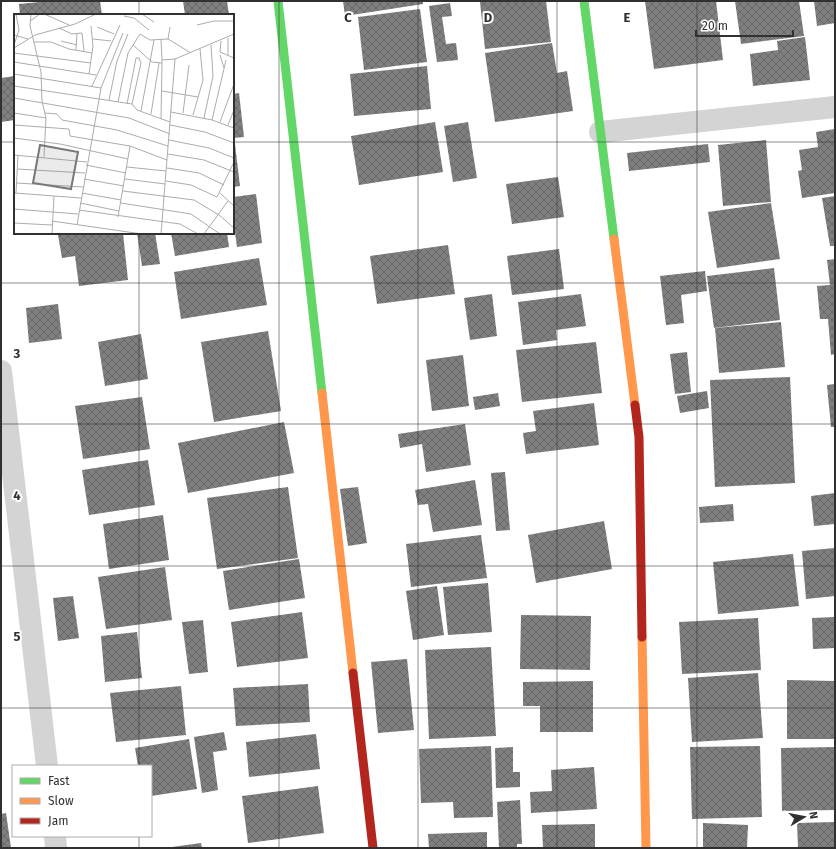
<svg xmlns="http://www.w3.org/2000/svg" width="836" height="849" font-family="'Fira Sans',sans-serif">
<style>
.building{fill:url(#building-cross-hatch)}
.lines{fill:none;stroke-linecap:round;stroke-linejoin:round}
.street{stroke:#d4d4d4;stroke-width:22}
.fast{stroke:#63d668;stroke-width:9}
.slow{stroke:#ff974d;stroke-width:9}
.jam{stroke:#b3261e;stroke-width:9}
.grid{fill:none;stroke:#303030;stroke-width:1;stroke-opacity:0.55}
.inset-road{fill:none;stroke:#acacac;stroke-width:1}
.view{fill:#787878;fill-opacity:0.15;stroke:#787878;stroke-width:2}
.inset-edge{fill:none;stroke:#303030;stroke-width:2}
.grid-label{font-size:13px;text-anchor:middle;font-weight:bold;fill:#303030;stroke:#fff;stroke-width:4;stroke-linejoin:round;paint-order:stroke}
</style>
<defs>
<pattern id="building-cross-hatch" width="8" height="8" patternUnits="userSpaceOnUse"><rect width="8" height="8" fill="#7f7f7f"/><path d="M0 0l8 8M0 8l8-8" fill="none" stroke="#686868"/></pattern>
</defs>
<rect width="100%" height="100%" fill="#fff"/>
<g class="building">
<path d="M50,1h50l2,14h-82l-1,-11z"/>
<path d="M183,1h44l2,14h-44z"/>
<path d="M343,1h80v3l-78,12z"/>
<path d="M487,1h59l5,41 -66,7 -5,-47z"/>
<path d="M645,1h71l7,59 -69,9z"/>
<path d="M735,1h64l5,35 -63,8z"/>
<path d="M814,1h21v22l-18,3z"/>
<path d="M450,3l2,13 -10,1 4,27 10,-1 2,17 -21,2 -8,-56z"/>
<path d="M420,9l7,53 -63,8 -6,-53z"/>
<path d="M805,37l5,43 -57,6 -3,-32 28,-4 -1,-9z"/>
<path d="M552,43l5,30 10,-2 6,40 -78,11 -10,-69z"/>
<path d="M427,66l4,43 -77,7 -4,-42z"/>
<path d="M15,76v44l-14,2v-44z"/>
<path d="M239,93l5,44 -11,1v-44z"/>
<path d="M435,122l8,50 -84,13 -8,-49z"/>
<path d="M468,122l9,56 -24,4 -9,-56z"/>
<path d="M835,129v64l-33,5 -4,-27 4,-1 -3,-20 19,-3 -2,-15z"/>
<path d="M766,140l5,62 -48,4 -5,-61z"/>
<path d="M235,144l5,42 -7,1v-42z"/>
<path d="M708,144l2,18 -81,9 -2,-18z"/>
<path d="M558,177l6,40 -52,7 -6,-40z"/>
<path d="M256,194l6,49 -25,4 -4,-29v-21z"/>
<path d="M835,196v50h-5l-8,-48z"/>
<path d="M771,203l9,56 -63,9 -9,-56z"/>
<path d="M73,233h50l5,47 -49,6 -4,-30 -13,2 -4,-23z"/>
<path d="M137,233h18l5,31 -18,2z"/>
<path d="M171,233h56l2,14 -54,9z"/>
<path d="M448,245l7,49 -78,10 -7,-48z"/>
<path d="M559,249l5,40 -52,6 -5,-39z"/>
<path d="M259,258l8,47 -86,14 -7,-47z"/>
<path d="M835,259v95l-4,1 -3,-36h-8l-3,-33 13,-1 -3,-25z"/>
<path d="M774,268l6,52 -66,8 -7,-52z"/>
<path d="M705,271l2,20 -26,4 3,28 -18,2 -6,-49z"/>
<path d="M492,294l5,42 -27,4 -6,-42z"/>
<path d="M581,294l5,32 -30,4 1,10 -34,5 -5,-43z"/>
<path d="M58,304l4,35 -33,4 -3,-35z"/>
<path d="M781,322l4,45 -66,6 -4,-45z"/>
<path d="M268,331l13,80 -67,11 -13,-80z"/>
<path d="M141,334l7,45 -43,7 -7,-44z"/>
<path d="M596,342l6,51 -80,9 -6,-52z"/>
<path d="M687,352l4,40 -16,2 -5,-40z"/>
<path d="M463,355l6,51 -37,5 -6,-51z"/>
<path d="M790,377l5,106 -80,4 -5,-107z"/>
<path d="M835,384v43h-4l-4,-42z"/>
<path d="M707,391l2,17 -29,5 -3,-17z"/>
<path d="M498,393l2,13 -25,4 -2,-13z"/>
<path d="M142,397l8,52 -67,10 -8,-53z"/>
<path d="M594,403l5,42 -73,9 -3,-21 13,-2 -3,-20z"/>
<path d="M284,422l10,51 -106,20 -10,-50z"/>
<path d="M465,424l6,41 -45,7 -4,-28 -22,4 -2,-14z"/>
<path d="M148,460l7,45 -66,10 -7,-45z"/>
<path d="M505,472l5,58 -14,1 -5,-58z"/>
<path d="M475,480l7,45 -49,7 -5,-28 -10,1 -3,-15z"/>
<path d="M288,487l10,71 -81,11 -10,-71z"/>
<path d="M358,487l9,56 -19,3 -8,-57z"/>
<path d="M835,493v31l-21,2 -3,-30z"/>
<path d="M733,504l1,17 -34,2 -1,-16z"/>
<path d="M163,515l6,45 -60,9 -6,-45z"/>
<path d="M604,521l8,48 -76,14 -8,-48z"/>
<path d="M481,535l6,43 -76,9 -5,-43z"/>
<path d="M835,548v48l-29,3 -4,-48z"/>
<path d="M793,554l6,52 -81,8 -5,-52z"/>
<path d="M299,559l6,39 -76,12 -6,-39z"/>
<path d="M165,567l7,53 -66,9 -8,-52z"/>
<path d="M488,583l4,49 -44,3 -5,-48z"/>
<path d="M437,586l7,49 -31,5 -7,-49z"/>
<path d="M73,596l6,42 -21,3 -5,-43z"/>
<path d="M302,612l6,46 -71,9 -6,-45z"/>
<path d="M521,615l70,1 -1,54 -70,-1z"/>
<path d="M835,617v31l-22,1 -1,-31z"/>
<path d="M758,618l3,52 -79,4 -3,-52z"/>
<path d="M203,620l5,52 -19,2 -7,-52z"/>
<path d="M137,632l5,46 -37,4 -4,-46z"/>
<path d="M491,647l5,89 -67,3 -4,-89z"/>
<path d="M407,659l7,71 -36,3 -7,-71z"/>
<path d="M758,673l5,65 -71,4 -4,-64z"/>
<path d="M787,680l48,1v58h-48z"/>
<path d="M593,681v51h-53v-26h-17v-24z"/>
<path d="M308,684l2,38 -74,4 -3,-38z"/>
<path d="M181,686l5,49 -70,7 -6,-49z"/>
<path d="M224,732l3,18 -14,2 5,38 -16,3 -8,-56z"/>
<path d="M316,734l4,35 -71,8 -3,-35z"/>
<path d="M189,739l8,50 -46,7v-30h-13l-3,-18z"/>
<path d="M491,746l2,71 -39,1 -1,-16 -32,1 -2,-54z"/>
<path d="M760,746l2,71 -70,2 -2,-72z"/>
<path d="M513,747v25h7v15l-24,1 -1,-40z"/>
<path d="M835,747v63l-53,1 -1,-63z"/>
<path d="M594,767l3,42 -66,4 -1,-21 22,-1 -1,-21z"/>
<path d="M318,786l6,47 -76,10 -6,-47z"/>
<path d="M520,800l2,44h-5v4h-18l-2,-46z"/>
<path d="M6,813l5,35h-10v-34z"/>
<path d="M835,822v26h-37l-1,-25z"/>
<path d="M703,823l45,2 -1,23h-44z"/>
<path d="M595,824v24h-52l-1,-23z"/>
<path d="M487,832v16h-58l-1,-14z"/>
<path d="M201,843l1,5h-30v-1z"/>
</g>
<g class="lines">
<g class="street">
<path d="M600,132l235,-25"/>
<path d="M1,371l46,395"/>
<path d="M55,836l1,12"/>
</g>
<g class="fast">
<path d="M278,1l44,392"/>
<path d="M584,1l30,238"/>
</g>
<g class="slow">
<path d="M614,239l21,166"/>
<path d="M322,393l31,280"/>
<path d="M642,637l4,211"/>
</g>
<g class="jam">
<path d="M635,405l4,32 3,200"/>
<path d="M353,673l20,175"/>
</g>
</g>
<path class="grid" d="M139,1v14M279,1v847M418,1v847M557,1v847M697,1v847M1,142h14M233,142h602M139,233v533M1,283h834M1,424h834M1,566h834M1,708h834M139,836v12"/>
<g transform="translate(14 14)">
<rect width="220" height="220" fill="#fff"/>
<path class="inset-road" d="M17,0l-1,12 11,46 1,29 4,17 -2,39M30,0l25,11M128,0l12,8M110,2l10,2 15,12M16,7l10,-7M183,11l17,-4h20M83,13l17,7M45,14l13,6 10,-1 2,18M0,21l14,4M79,25l18,2M154,25l2,-12M147,26l1,20M47,27l16,4M207,27l-1,11 14,6M20,28h17l18,7 23,4M0,31l5,-15 -3,-16M119,31l19,17 10,1v-3l13,-1M0,34l21,-13 40,-11 21,-10M62,36l1,-17M0,39l77,10M206,41l4,13M214,41v-17M0,48l82,13M0,60l87,14M75,60l4,-28 -2,-20M0,72l118,18 5,6 33,12M78,72l28,-61M148,77l36,6M0,84l115,20 41,16M95,86l8,-39 11,-27M104,88l10,-49 12,-19 10,6 18,-1 23,14M113,90l9,-46h3l2,5 -9,41M127,97l13,-71M157,98l41,8 22,8M0,99l32,5M31,99l12,1 5,6 55,10 51,16M169,99l6,-48M137,100l8,-51M179,101l10,-35 -3,-31M190,104l9,-42 -2,-31M147,105l1,-56M198,106l14,-60M206,108l14,-38M0,111l55,4 1,7 60,10 37,14M156,111l35,7 29,11M214,111l6,-15M0,124l46,6 68,15M155,126l40,8 25,10M154,140l36,6 30,12M0,141l73,7M72,151l40,8M113,153l39,4M153,154l32,5 25,12M3,155l68,4M70,165l40,7M111,165l40,5M152,167l25,4 26,12 17,-35M2,169l67,4M109,177l71,9 25,15 15,13M0,179l67,5M2,179l2,-38M68,179l39,7M206,179l14,13M66,189l39,8M107,189l70,11 29,20M0,195l64,5M65,196l101,14 18,10M104,203l12,-71M38,207l90,13M0,209l38,2M63,211l24,-137 22,-55M38,220l2,-38M147,220l14,-175 59,-25M190,220l24,-33"/>
<path class="view" d="M26,131l38,7 -7,37 -38,-6z"/>
<rect width="220" height="220" class="inset-edge"/>
</g>
<g class="grid-label">
<text x="348" y="22">C</text>
<text x="488" y="22">D</text>
<text x="627" y="22">E</text>
<text x="17" y="358">3</text>
<text x="17" y="500">4</text>
<text x="17" y="641">5</text>
</g>
<rect width="836" height="849" fill="none" stroke="#303030" stroke-width="4"/>
<rect x="12" y="765" width="140" height="72" fill="#ffffff" stroke="#acacac"/>
<rect x="20" y="778" width="20" height="6" fill="#63d668" stroke="#acacac"/>
<text x="48" y="785" font-size="12" fill="#303030">Fast</text>
<rect x="20" y="798" width="20" height="6" fill="#ff974d" stroke="#acacac"/>
<text x="48" y="805" font-size="12" fill="#303030">Slow</text>
<rect x="20" y="818" width="20" height="6" fill="#b3261e" stroke="#acacac"/>
<text x="48" y="825" font-size="12" fill="#303030">Jam</text>
<g transform="translate(804 817) rotate(80)" stroke="#ffffff" stroke-width="3" paint-order="stroke">
<path d="M0-3L7 15L0 10L-7 15Z" fill="#303030"/>
<text y="-6" font-size="11" font-weight="bold" text-anchor="middle" fill="#303030">N</text>
</g>
<path d="M696 30v6h97v-6" fill="none" stroke="#303030" stroke-width="2"/>
<text x="702" y="30" font-size="12" fill="#303030" stroke="#ffffff" stroke-width="3" paint-order="stroke">20 m</text>
</svg>
